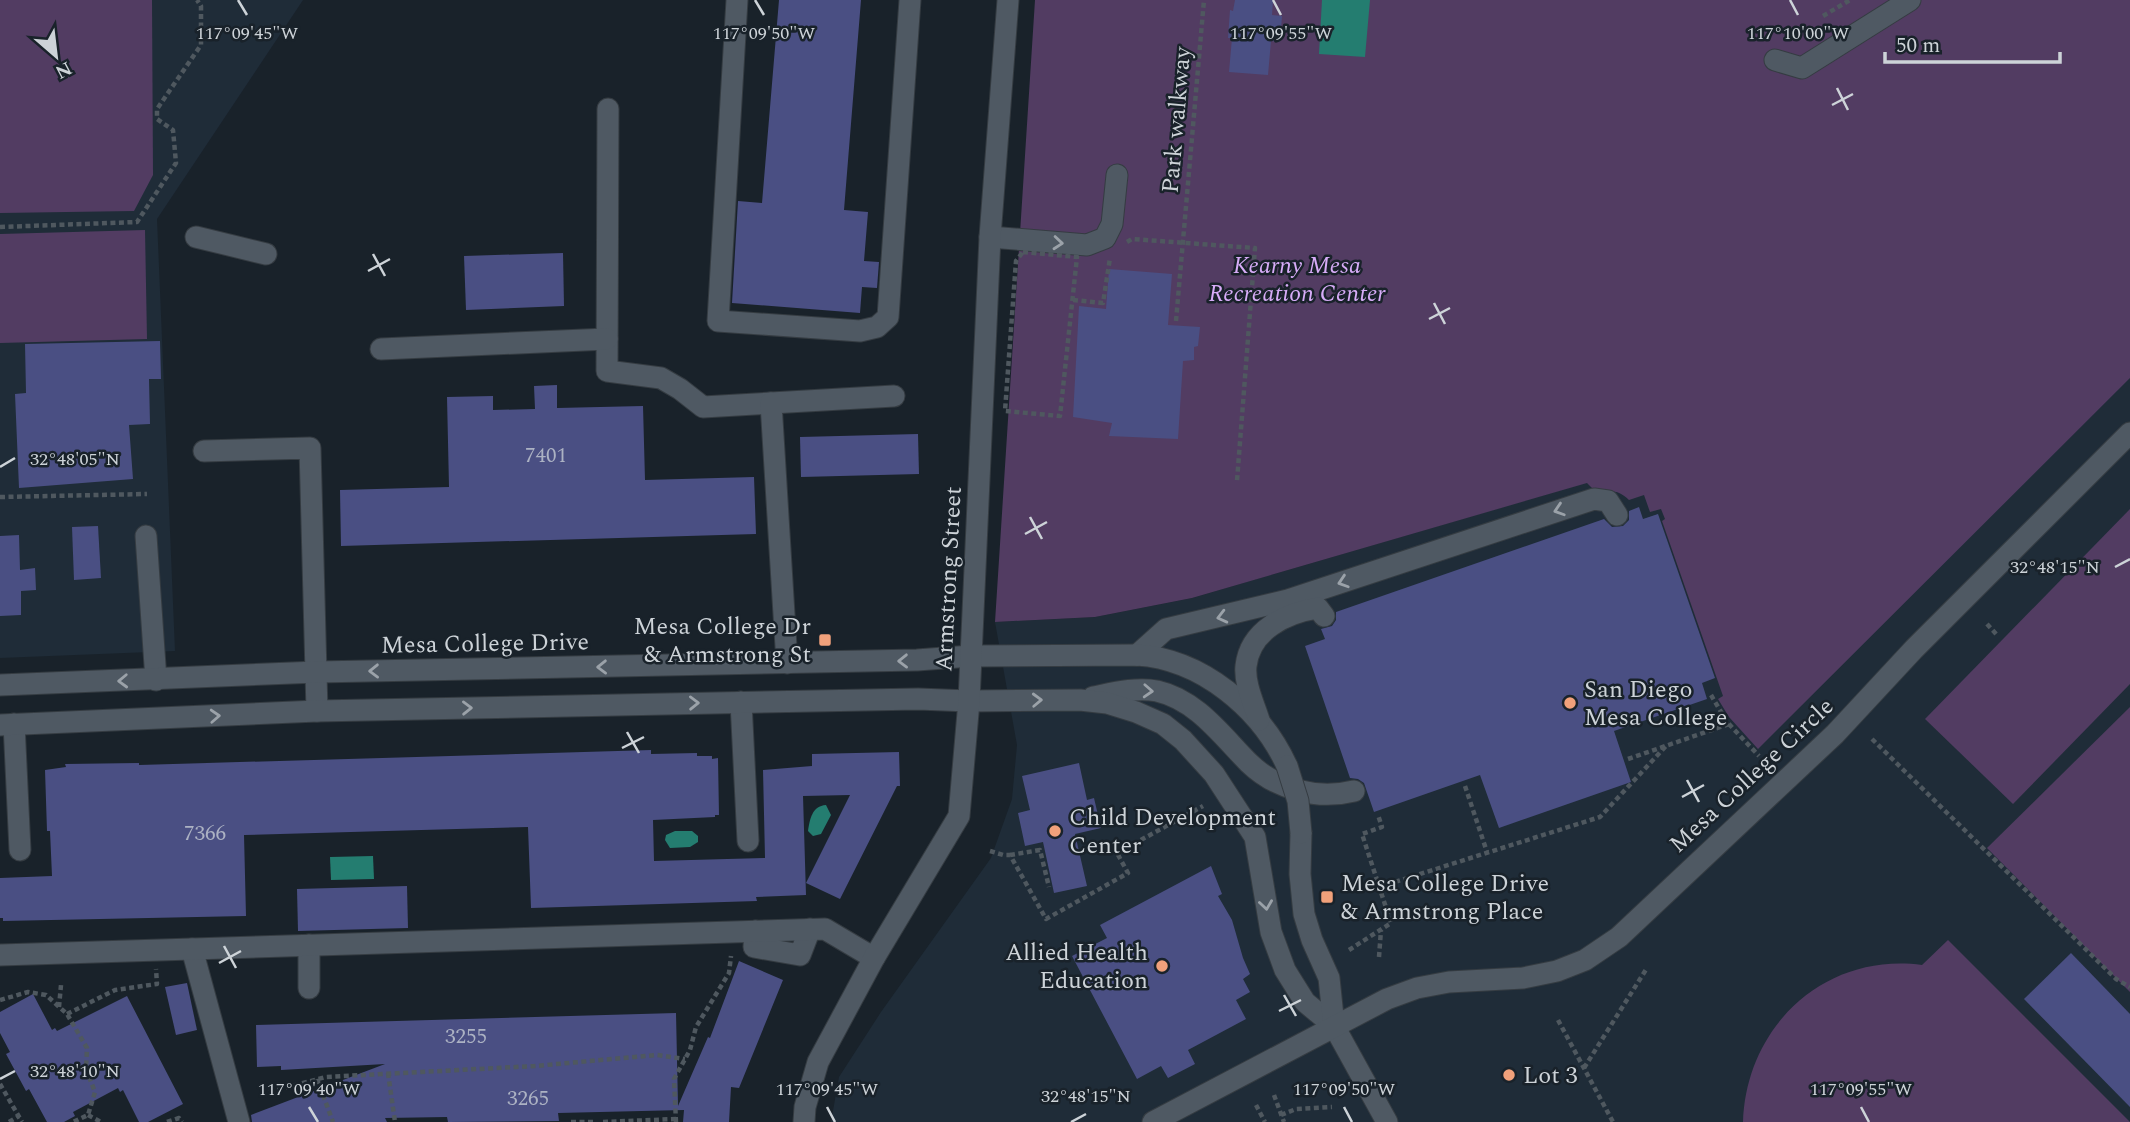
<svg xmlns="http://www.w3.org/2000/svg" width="2130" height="1122" font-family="Spectral,serif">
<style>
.built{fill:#1f2c38}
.green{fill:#523c62}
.water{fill:#247d70}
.building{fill:#4a4f83}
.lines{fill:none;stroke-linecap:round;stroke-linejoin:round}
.minor-casing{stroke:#353c42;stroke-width:23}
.path{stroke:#4f585f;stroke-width:4.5;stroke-dasharray:5 3.5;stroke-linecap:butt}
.minor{stroke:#4f5963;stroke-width:21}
.minor-bridge-casing{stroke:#353c42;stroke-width:23;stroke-linecap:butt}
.minor-bridge{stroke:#4f5963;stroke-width:21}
.oneway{stroke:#9ba2a9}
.ticks{fill:none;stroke:#cdd3d8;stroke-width:2.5}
.poi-dot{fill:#f1a17b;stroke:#19222a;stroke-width:2.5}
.labels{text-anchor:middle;stroke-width:5;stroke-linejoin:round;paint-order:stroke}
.number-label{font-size:21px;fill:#acb2c3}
.street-label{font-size:24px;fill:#cdd3d8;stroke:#19222a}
.park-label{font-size:24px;font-style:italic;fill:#d7acf8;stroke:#19222a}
.poi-label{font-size:24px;fill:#cdd3d8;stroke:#19222a;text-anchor:start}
.ticks-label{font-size:18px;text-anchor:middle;fill:#cdd3d8;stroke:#19222a;stroke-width:5;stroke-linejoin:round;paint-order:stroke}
</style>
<rect width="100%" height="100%" fill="#19222a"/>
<g class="built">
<path d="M0,0h303l-146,219 18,432 -175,7z"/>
<path d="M2130,348v774h-1299l8,-45 42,-65 110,-154 21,-59 5,-54 -22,-123 100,-5 97,-19 434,-127z"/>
</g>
<g class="green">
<path d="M0,0h152l1,175 -19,36 -134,2z"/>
<path d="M1035,0h1095v378l-372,371 -29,-32 -11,-18 5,-3 -61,-175 3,-2 -4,-10 -11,3 -6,-17 -15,5c-10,-10 -18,-10 -32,-7l-10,-10 -395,115 -97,19 -100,5z"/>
<path d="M145,230l2,109 -147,4v-109z"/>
<path d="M2130,509v175l-117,120 -88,-85z"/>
<path d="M2130,707v285l-143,-144z"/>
<path d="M1948,940l182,182h-387c3,-96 82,-170 179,-157z"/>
</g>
<g class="water">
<path d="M1322,0h48l-5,57 -46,-3z"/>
<path d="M826,805l5,10 -10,19 -8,2 -5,-5c2,-12 4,-25 18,-26z"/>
<path d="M675,831h17l6,5v6l-8,5 -20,1 -5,-8 1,-5z"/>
<path d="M373,856l1,23 -43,1 -1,-23z"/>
</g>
<g class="building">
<path d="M779,0h82l-17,210 24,2 -4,49 15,1 -2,26 -15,-1 -2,26 -128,-10 6,-102 24,2z"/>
<path d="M1235,0h38l-1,15 10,1 -2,26 -9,-1 -3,34 -39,-3 3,-34h-4l2,-28 3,1z"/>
<path d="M563,253l1,53 -98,4 -2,-54z"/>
<path d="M1109,269l63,5 -4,51 32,2 -2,19 -4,1v13l-11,1 -5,78 -69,-3 3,-13 -39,-6 6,-111 27,3z"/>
<path d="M160,341l1,38h-12l1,45 -21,1 4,54 -114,9 -4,-94 11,-1 -1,-49z"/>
<path d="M557,385v23l86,-2 2,74 109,-3 2,57 -415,12 -1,-56 109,-3 -2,-90 46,-1v14l42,-1 -1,-23z"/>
<path d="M918,434l1,40 -118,3 -1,-40z"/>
<path d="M1639,507l4,12 15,-5 57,164 -13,5 5,16 -93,32 17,51 -132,46 -19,-53 -106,37 -10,-29 -6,-4 -8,-1 -45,-132 20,-7 -4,-10 11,-3 4,-6v-8l268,-93 8,8 11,-1 6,-6v-9z"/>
<path d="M98,526l3,52 -27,2 -2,-53z"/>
<path d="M19,535l1,35 15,-2 1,22 -15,1v24l-21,1v-80z"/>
<path d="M651,750v4l46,-1v3h15v3l6,-1 1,57h-4v2l-62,3 1,41 111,-3 -2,-88 49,-4v-12l87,-2 1,34h-3l-57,113 -34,-16 44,-88 -47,1 3,99 -50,2 1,4 -226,7 -3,-81 -284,8 2,81 -243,5v-3h-3v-40l52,-2 -2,-45h-3l-2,-61 21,-3 -1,-3 74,-1v2z"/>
<path d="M1079,763l8,37 7,-2 7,30 -26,6 12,52 -33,7 -11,-51 -18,4 -7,-33 12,-3 -8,-34z"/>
<path d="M1211,866l11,28 -4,2 14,24 11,38 7,16 -7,5 7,13 -14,8 10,19 -58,31 7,14 -27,14 -7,-12 -24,13 -65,-123 35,-18 -7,-13z"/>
<path d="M407,886l1,42 -110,3 -1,-42z"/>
<path d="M2071,953l59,61v93l-106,-108z"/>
<path d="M739,961l44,19 -44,108 -8,-1 -2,35h-46l1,-12 -126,3 1,8 -111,1 -1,-5 -62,1 2,4h-135l-1,-7 134,-51 -104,6v-4l-24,1 -1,-42 420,-12 2,93 30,-69 2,1z"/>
<path d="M187,983l10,47 -21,5 -11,-48z"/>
<path d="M33,994l19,36 3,-2 2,3 70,-35 56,108 -35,18h-9l-16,-32 -3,2 -2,-4 -45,24 2,4 -11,6h-17l-18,-33 -3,2 -20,-37 4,-2 -10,-19v-21z"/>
</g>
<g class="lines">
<defs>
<g id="minor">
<path d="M737,0l-19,321 142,10 17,-4 11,-10 22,-317"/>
<path d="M1775,60l27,8 108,-68"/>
<path d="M608,109l-1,262 54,7 19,11 23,18 68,-4"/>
<path d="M196,237l70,17"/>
<path d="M990,237l97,8 18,-7 7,-14 5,-49"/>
<path d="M381,349l226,-10"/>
<path d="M204,451l106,-3 7,263"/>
<path d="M146,536l10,144"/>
<path d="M1137,655l29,-26 122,-29 306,-101 14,2 9,14"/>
<path d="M787,663l-16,-260 123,-7"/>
<path d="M0,685l317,-13 600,-12 54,-4 166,-1c65,4 124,54 150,111"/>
<path d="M1093,697c20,-4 43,-10 64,-6 40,9 65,45 92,72 28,27 69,37 105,28"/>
<path d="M741,702l7,139"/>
<path d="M1259,720c-5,-16 -15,-37 -13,-54 4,-36 40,-53 72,-58l6,8"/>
<path d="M14,724l6,126"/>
<path d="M0,725l317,-14 601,-12 51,2 111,-1 27,3 29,9 27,12 20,16 31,34 41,63 16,95 14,38 20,32 29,24 53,96"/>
<path d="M1301,833l-1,41 4,40 8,26 17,38 5,48"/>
<path d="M755,931l-1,16 46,8 10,-26"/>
<path d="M309,945v43"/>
<path d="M192,949l47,173"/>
<path d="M0,955l825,-26 49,29"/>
<path d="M804,1122l1,-15 13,-45 56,-104 85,-142 10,-115 21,-464 18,-237"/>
<path d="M1153,1122l234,-123 30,-11 32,-6 74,-4 34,-7 28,-11 34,-23 216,-203 79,-85 216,-216"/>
</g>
</defs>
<use href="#minor" class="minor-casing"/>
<g class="path">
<path d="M1823,16l27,-16"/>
<path d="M0,227l137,-5 39,-59 -3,-33 -16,-11v-10l44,-64v-39l-4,-6"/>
<path d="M1127,242l5,-3 123,9 -18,233"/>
<path d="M1023,252l54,5 -17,159 -55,-5 11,-150z"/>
<path d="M1073,300l30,3 7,-45"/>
<path d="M1176,321l28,-321"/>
<path d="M0,497l147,-3"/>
<path d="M1987,624l10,11"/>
<path d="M1711,695l16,27 32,34"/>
<path d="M1872,739l244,240 14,8"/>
<path d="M1628,759l101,-35"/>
<path d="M1465,786l22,66"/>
<path d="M990,851l13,4h7l36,64 82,-46 -11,-20 86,-47"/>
<path d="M1010,855l30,-5 9,37"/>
<path d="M1379,887l221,-70 66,-71"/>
<path d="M1349,950l42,-27 -29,-89 20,-7 -4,-12"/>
<path d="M1379,957l2,-27"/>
<path d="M0,1000l28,-8 18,3 21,19 20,34 -1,21 9,23 -7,23 -15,7"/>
<path d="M59,1007l2,-22"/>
<path d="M67,1014l48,-24 42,-6 -1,-15"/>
<path d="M1558,1020l55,102"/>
<path d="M1584,1068l63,-100"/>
<path d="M388,1073l7,49"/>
<path d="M317,1079l16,43"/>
<path d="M0,1084l22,38"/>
<path d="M261,1094l65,-17 209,-11 122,-11 28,4"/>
<path d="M1274,1095l10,27"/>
<path d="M1256,1105l9,17"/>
<path d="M88,1115l13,7"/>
<path d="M1281,1115l15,-6 36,-2"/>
<path d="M9,1122l10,-6"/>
<path d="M167,1122l12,-4 3,4"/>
<path d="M571,1122h25"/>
<path d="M603,1122l73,-3"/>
<path d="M676,1122l-2,-43 16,-29 6,-23 33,-54 2,-17"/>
</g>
<use href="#minor" class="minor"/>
<defs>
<path id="minor-bridge" d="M1287,766l11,35 3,32"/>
</defs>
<use href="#minor-bridge" class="minor-bridge-casing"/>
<use href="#minor-bridge" class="minor-bridge"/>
</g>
<defs><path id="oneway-chevron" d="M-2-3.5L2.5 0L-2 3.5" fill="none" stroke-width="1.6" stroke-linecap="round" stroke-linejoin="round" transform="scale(1.75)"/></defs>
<g class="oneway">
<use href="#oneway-chevron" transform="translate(1058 243) rotate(5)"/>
<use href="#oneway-chevron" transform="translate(1559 510) rotate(162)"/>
<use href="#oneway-chevron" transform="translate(1343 582) rotate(162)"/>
<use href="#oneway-chevron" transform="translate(1222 617) rotate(166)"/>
<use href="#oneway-chevron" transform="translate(903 661) rotate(179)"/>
<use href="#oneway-chevron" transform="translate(602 667) rotate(179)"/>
<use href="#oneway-chevron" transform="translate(374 671) rotate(179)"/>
<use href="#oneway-chevron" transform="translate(123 681) rotate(178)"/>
<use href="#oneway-chevron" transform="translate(1148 691) rotate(3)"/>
<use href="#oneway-chevron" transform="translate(1037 700) rotate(-2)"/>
<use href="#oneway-chevron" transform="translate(694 703) rotate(-1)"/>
<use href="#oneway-chevron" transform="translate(467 708) rotate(-1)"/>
<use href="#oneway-chevron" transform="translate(215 716) rotate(-3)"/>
<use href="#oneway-chevron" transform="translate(1266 905) rotate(82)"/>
</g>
<path class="ticks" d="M238,0l9,15M755,0l9,15M1273,0l8,15M1790,0l8,15M1837,88l11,22M1832,105l21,-11M373,254l12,22M368,271l22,-12M1434,303l11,21M1429,319l21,-11M0,467l15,-9M1030,517l12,22M1025,534l22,-12M2115,567l15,-8M627,732l12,21M622,748l22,-11M1687,780l12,22M1682,797l22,-12M224,946l12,22M219,963l22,-12M1284,995l12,21M1279,1011l22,-11M0,1079l15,-8M309,1107l9,15M827,1107l8,15M1344,1107l8,15M1861,1107l8,15M1071,1122l15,-8"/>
<g class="poi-dot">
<rect x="818" y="633" width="14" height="14" rx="3.5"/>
<circle cx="1570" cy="703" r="7"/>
<circle cx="1055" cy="831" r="7"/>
<rect x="1320" y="890" width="14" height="14" rx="3.5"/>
<circle cx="1162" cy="966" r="7"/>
<circle cx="1509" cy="1075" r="7"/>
</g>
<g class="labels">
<g class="number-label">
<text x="546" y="462">7401</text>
<text x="205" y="840">7366</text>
<text x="466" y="1043">3255</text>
<text x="528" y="1105">3265</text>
</g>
<g class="street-label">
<text transform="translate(1176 120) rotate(-85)" y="8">Park walkway</text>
<text transform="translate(948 579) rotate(-87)" y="8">Armstrong Street</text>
<text transform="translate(485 643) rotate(-1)" y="8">Mesa College Drive</text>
<text transform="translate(1751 775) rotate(-43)" y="8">Mesa College Circle</text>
</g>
<g class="park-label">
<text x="1297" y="273">Kearny Mesa<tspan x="1297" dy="28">Recreation Center</tspan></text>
</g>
<g class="poi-label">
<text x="811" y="634" text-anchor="end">Mesa College Dr<tspan x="811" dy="28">&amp; Armstrong St</tspan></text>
<text x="1584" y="697">San Diego<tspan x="1584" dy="28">Mesa College</tspan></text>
<text x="1069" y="825">Child Development<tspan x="1069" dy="28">Center</tspan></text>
<text x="1341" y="891">Mesa College Drive<tspan x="1341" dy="28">&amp; Armstrong Place</tspan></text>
<text x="1148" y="960" text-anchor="end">Allied Health<tspan x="1148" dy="28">Education</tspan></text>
<text x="1523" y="1083">Lot 3</text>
</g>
</g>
<g class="ticks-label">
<text x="247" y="39">117°09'45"W</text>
<text x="764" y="39">117°09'50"W</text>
<text x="1281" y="39">117°09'55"W</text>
<text x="1798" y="39">117°10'00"W</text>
<text x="75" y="465">32°48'05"N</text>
<text x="2055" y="573">32°48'15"N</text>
<text x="75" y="1077">32°48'10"N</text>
<text x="309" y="1095">117°09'40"W</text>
<text x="827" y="1095">117°09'45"W</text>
<text x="1344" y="1095">117°09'50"W</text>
<text x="1861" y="1095">117°09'55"W</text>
<text x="1086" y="1102">32°48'15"N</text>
</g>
<g transform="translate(56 56) rotate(152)" stroke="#19222a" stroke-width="5" paint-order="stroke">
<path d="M0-5L12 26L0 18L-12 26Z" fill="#cdd3d8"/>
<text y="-10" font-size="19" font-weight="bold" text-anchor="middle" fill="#cdd3d8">N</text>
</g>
<path d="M1885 52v10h175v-10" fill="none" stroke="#cdd3d8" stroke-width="3.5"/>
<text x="1896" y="52" font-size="21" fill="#cdd3d8" stroke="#19222a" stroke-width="5" paint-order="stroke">50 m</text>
</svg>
